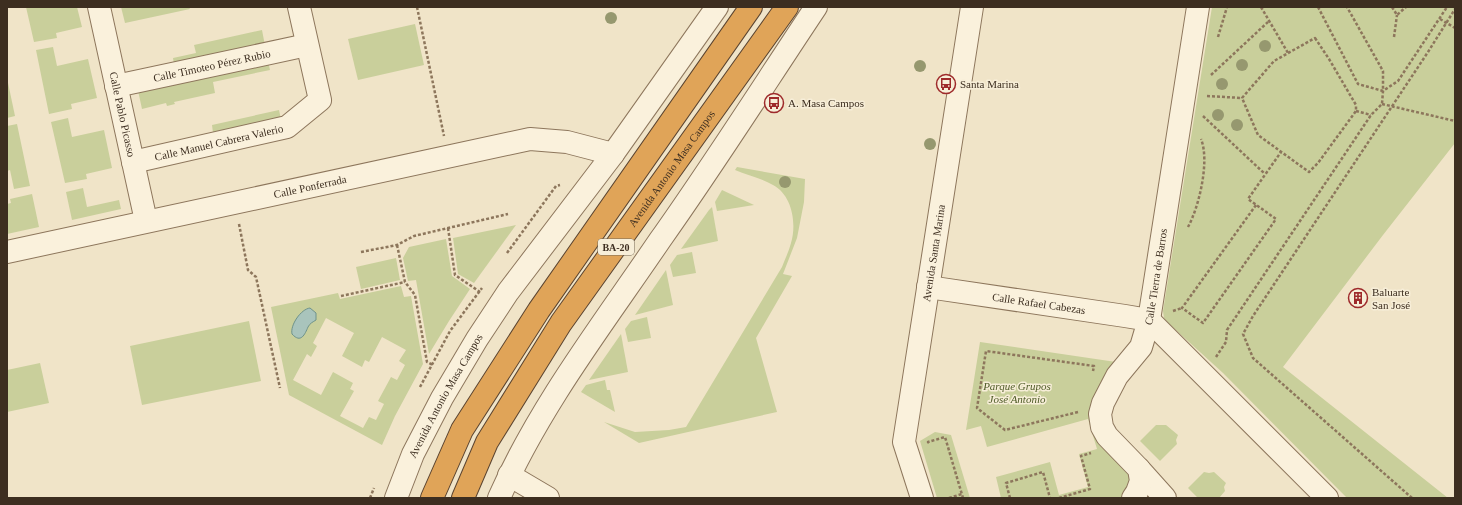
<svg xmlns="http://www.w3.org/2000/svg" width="1462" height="505" font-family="'Times New Roman',serif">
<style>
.green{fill:#c9cf9b;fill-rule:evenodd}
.water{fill:#a9c4bc;stroke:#6f938a}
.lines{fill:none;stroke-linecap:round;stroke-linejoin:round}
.minor-casing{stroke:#8d765c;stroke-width:24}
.highway-casing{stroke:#5b4430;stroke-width:24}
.path{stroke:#8d765c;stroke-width:2.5;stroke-dasharray:3 2;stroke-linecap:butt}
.minor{stroke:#faf1dc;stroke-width:22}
.highway{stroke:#e0a458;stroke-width:22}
.tree{fill:#96986f}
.labels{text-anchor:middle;stroke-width:3;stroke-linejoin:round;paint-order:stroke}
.shield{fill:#f7eed8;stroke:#756857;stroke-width:1}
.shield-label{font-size:10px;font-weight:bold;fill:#3d2e20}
.street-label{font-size:11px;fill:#3d2e20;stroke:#f7eed8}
.poi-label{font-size:11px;fill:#3d2e20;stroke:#f7eed8;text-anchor:start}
.park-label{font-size:11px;font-style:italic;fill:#4d5a26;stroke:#f7eed8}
</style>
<rect width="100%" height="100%" fill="#f0e4c8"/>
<g class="green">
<path d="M26,7h51l5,20 -26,6 1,5 -23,4z"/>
<path d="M121,7h68l1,2 -65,14z"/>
<path d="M1212,7h243v136l-72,92 -100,132 165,131h-101l-124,-125 -56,-51 -3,-4 -1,-7z"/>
<path d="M415,24l9,41 -66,15 -10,-41z"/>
<path d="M262,30l4,21 -91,20 -2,-13 23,-5 -2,-8z"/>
<path d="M53,47l4,19 31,-7 9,39 -26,6 1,5 -23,5 -13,-64z"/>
<path d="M267,57l3,13 -57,12 2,11 -41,9 1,2 -8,2 -1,-3 -24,6 -5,-23z"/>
<path d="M7,78l8,38 -8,2z"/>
<path d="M279,110l3,14 -69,9 -1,-8z"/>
<path d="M68,118l4,19 32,-7 8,38 -26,6 1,5 -22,4 -14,-61z"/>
<path d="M17,124l13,62 -16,3 -4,-19 -3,1v-45z"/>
<path d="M737,167l68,12 -1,23 -7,36 -14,36 9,2 -36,62 21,74 -138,31 -35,-21 31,10 34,-2 17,-3 96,-160c3,-8 7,-16 9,-24 6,-20 1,-48 -18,-58 -12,-7 -26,-10 -38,-15z"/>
<path d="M83,188l4,19 32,-7 2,9 -49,11 -6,-28z"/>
<path d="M722,190l32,15 -37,6 -2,-9z"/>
<path d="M32,194l7,33 -32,7v-30l4,-1 -1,-4z"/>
<path d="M712,207l6,34 -37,8 28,-39z"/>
<path d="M516,225l-42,58 -16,-9 -5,-36z"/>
<path d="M446,239l6,37 18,13 -21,32 -20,33 -13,-74 -8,1 -5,-23 6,-11z"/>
<path d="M692,252l4,21 -23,4 -3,-12 7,-10z"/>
<path d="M396,258l4,22 -39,9 -5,-22z"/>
<path d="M666,270l7,35 -38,10z"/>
<path d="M401,286l3,11 7,-1 12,68 -28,52 -13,29 -93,-50 -18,-88 67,-14 2,6zM326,318l28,15 -12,23 20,11 3,-7 4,2 13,-25 24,13 -7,11 6,4 -8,15 -6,-3 -13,24 6,3 -8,16 -7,-3 -6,11 -23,-12 14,-25 -4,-2 3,-6 -20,-11 -12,23 -28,-15 14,-26 4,3 6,-11 -4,-3z"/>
<path d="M647,317l4,21 -23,4 -3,-13 6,-8z"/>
<path d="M249,321l12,60 -119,24 -12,-59z"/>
<path d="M621,334l7,38 -39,8z"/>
<path d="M980,342l136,20 -22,47 39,66 -11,23h-121l-5,-21 54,-15 9,33 29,-8 -9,-33 18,-5 -9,-30 -101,28 -6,-21 -15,4z"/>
<path d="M40,363l9,40 -42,9v-42z"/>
<path d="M605,380l2,10h3l5,22 -34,-20 5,-7z"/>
<path d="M1156,425h10l12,10 -2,5 1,4 -17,17 -20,-20z"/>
<path d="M935,432l16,3 19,63h-33l-17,-57z"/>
<path d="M1204,472l5,1 5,-1 12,11 -2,4 1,4 -6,7h-21l-10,-10z"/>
</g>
<path class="water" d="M310,308l6,5v7c-3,2 -6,3 -8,7 -3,7 -7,17 -16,7 -2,-9 9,-25 18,-26z"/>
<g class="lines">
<defs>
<g id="minor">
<path id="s1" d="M99,7l47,214"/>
<path id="s2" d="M116,86l191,-41"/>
<path id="s3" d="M133,162l154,-35 33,-27 -21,-93"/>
<path id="s4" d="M7,252l523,-113 37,3 46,12"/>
<path id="s5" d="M928,287l197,29 24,4"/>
<path d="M1149,320l178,178"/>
<path d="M1139,469l26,29"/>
<path d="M509,475l39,23"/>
<path id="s6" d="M396,498l17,-44 29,-56 35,-59 31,-47 105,-138 104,-147"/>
<path d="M499,498c41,-93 104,-174 161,-258 54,-76 104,-155 156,-233"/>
<path id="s7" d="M922,498l-18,-56 68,-435"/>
<path id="s8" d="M1133,498l4,-6 4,-11 -2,-12 -32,-33 -5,-9 -2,-13 3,-11 14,-27 24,-29 8,-27 49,-313"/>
</g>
<g id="highway">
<path d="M432,498l30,-68 77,-120 212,-303"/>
<path id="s9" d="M463,498l24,-56 74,-119 226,-316"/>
</g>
</defs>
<use href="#minor" class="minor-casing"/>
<use href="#highway" class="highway-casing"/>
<g class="path">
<path d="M417,7l27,129"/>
<path d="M1261,7l27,46"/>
<path d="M1318,7l40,77 25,7v-20l-36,-64"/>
<path d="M1392,7l5,8 9,-8"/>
<path d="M1440,19l15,9"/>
<path d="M1218,37l9,-30"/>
<path d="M1394,37l3,-22"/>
<path d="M1315,38l14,21 27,46v6l-38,52 -9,9 -51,-37 -16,-37 32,-37z"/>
<path d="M1211,75l58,-54"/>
<path d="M1207,96l35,2"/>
<path d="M1382,104l73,17"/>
<path d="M1356,111l15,4"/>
<path d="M1203,116l62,58"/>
<path d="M1256,205l-74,103 21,15 73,-104 -28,-20 33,-47"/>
<path d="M239,224l9,46 8,7 24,111"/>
<path d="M1188,227c11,-20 22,-66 13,-88"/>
<path d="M448,228l7,47 25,17"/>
<path d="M397,245l8,37 10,13 12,67 6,3"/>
<path d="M361,252l36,-7 17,-9 94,-22"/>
<path d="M507,253l49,-67 4,-1"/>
<path d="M341,296l64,-14"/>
<path d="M1173,311l9,-3"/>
<path d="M1216,357l10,-15 1,-12 144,-215 11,-11 1,-13 15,-10 49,-74"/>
<path d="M420,387l30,-56 32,-43"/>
<path d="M1078,412l-73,18 -28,-22 9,-57 108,15 -1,5"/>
<path d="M929,443l-1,-1 17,-5 18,61"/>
<path d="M370,498l4,-10"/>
<path d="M949,498l13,-4"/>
<path d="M1010,498l-4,-15 37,-11 7,26"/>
<path d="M1059,498l31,-9 -9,-33 10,-3"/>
<path d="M1412,498l-159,-140 -10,-24 10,-18 175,-264 27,-43"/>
</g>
<use href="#minor" class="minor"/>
<use href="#highway" class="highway"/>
</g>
<g class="tree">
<circle cx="611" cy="18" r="6"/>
<circle cx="1265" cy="46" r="6"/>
<circle cx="1242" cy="65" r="6"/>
<circle cx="920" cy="66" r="6"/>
<circle cx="1222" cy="84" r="6"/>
<circle cx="1218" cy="115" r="6"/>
<circle cx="1237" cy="125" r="6"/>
<circle cx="930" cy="144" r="6"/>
<circle cx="785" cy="182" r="6"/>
</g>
<defs>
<symbol id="bus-ring" viewBox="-11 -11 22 22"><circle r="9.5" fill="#f7eed8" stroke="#9e2a2b" stroke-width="1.5"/><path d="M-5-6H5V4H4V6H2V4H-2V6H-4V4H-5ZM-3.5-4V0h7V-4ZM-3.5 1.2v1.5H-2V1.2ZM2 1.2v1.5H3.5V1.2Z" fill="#9e2a2b"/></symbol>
<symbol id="building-ring" viewBox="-11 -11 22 22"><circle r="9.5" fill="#f7eed8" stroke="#9e2a2b" stroke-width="1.5"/><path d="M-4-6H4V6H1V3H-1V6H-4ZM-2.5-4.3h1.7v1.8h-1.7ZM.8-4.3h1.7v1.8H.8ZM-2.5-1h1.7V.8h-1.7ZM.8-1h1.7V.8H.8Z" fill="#9e2a2b"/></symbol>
</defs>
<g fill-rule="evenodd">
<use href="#bus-ring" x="935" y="73" width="22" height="22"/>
<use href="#bus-ring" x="763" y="92" width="22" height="22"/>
<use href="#building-ring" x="1347" y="287" width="22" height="22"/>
</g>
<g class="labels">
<rect class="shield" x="598" y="239" width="36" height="16" rx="3"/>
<g class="shield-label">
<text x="616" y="251">BA-20</text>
</g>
<g class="street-label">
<text dy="4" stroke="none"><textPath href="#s2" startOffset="98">Calle Timoteo Pérez Rubio</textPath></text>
<text dy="4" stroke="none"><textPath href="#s1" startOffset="110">Calle Pablo Picasso</textPath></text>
<text dy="4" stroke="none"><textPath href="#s3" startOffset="88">Calle Manuel Cabrera Valerio</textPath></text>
<text dy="4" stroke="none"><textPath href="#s9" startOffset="391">Avenida Antonio Masa Campos</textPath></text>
<text dy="4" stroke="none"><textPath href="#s4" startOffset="310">Calle Ponferrada</textPath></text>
<text dy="4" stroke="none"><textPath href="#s7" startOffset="250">Avenida Santa Marina</textPath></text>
<text dy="4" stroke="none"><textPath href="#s8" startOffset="252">Calle Tierra de Barros</textPath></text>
<text dy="4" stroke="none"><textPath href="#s5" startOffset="112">Calle Rafael Cabezas</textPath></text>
<text dy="4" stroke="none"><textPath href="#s6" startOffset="114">Avenida Antonio Masa Campos</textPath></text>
</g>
<g class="poi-label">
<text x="960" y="88">Santa Marina</text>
<text x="788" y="107">A. Masa Campos</text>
<text x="1372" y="296">Baluarte<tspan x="1372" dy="13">San José</tspan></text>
</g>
<g class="park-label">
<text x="1017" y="390">Parque Grupos<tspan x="1017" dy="13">José Antonio</tspan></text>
</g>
</g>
<rect width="1462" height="505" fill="none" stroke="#3d2e20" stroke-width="16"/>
</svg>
